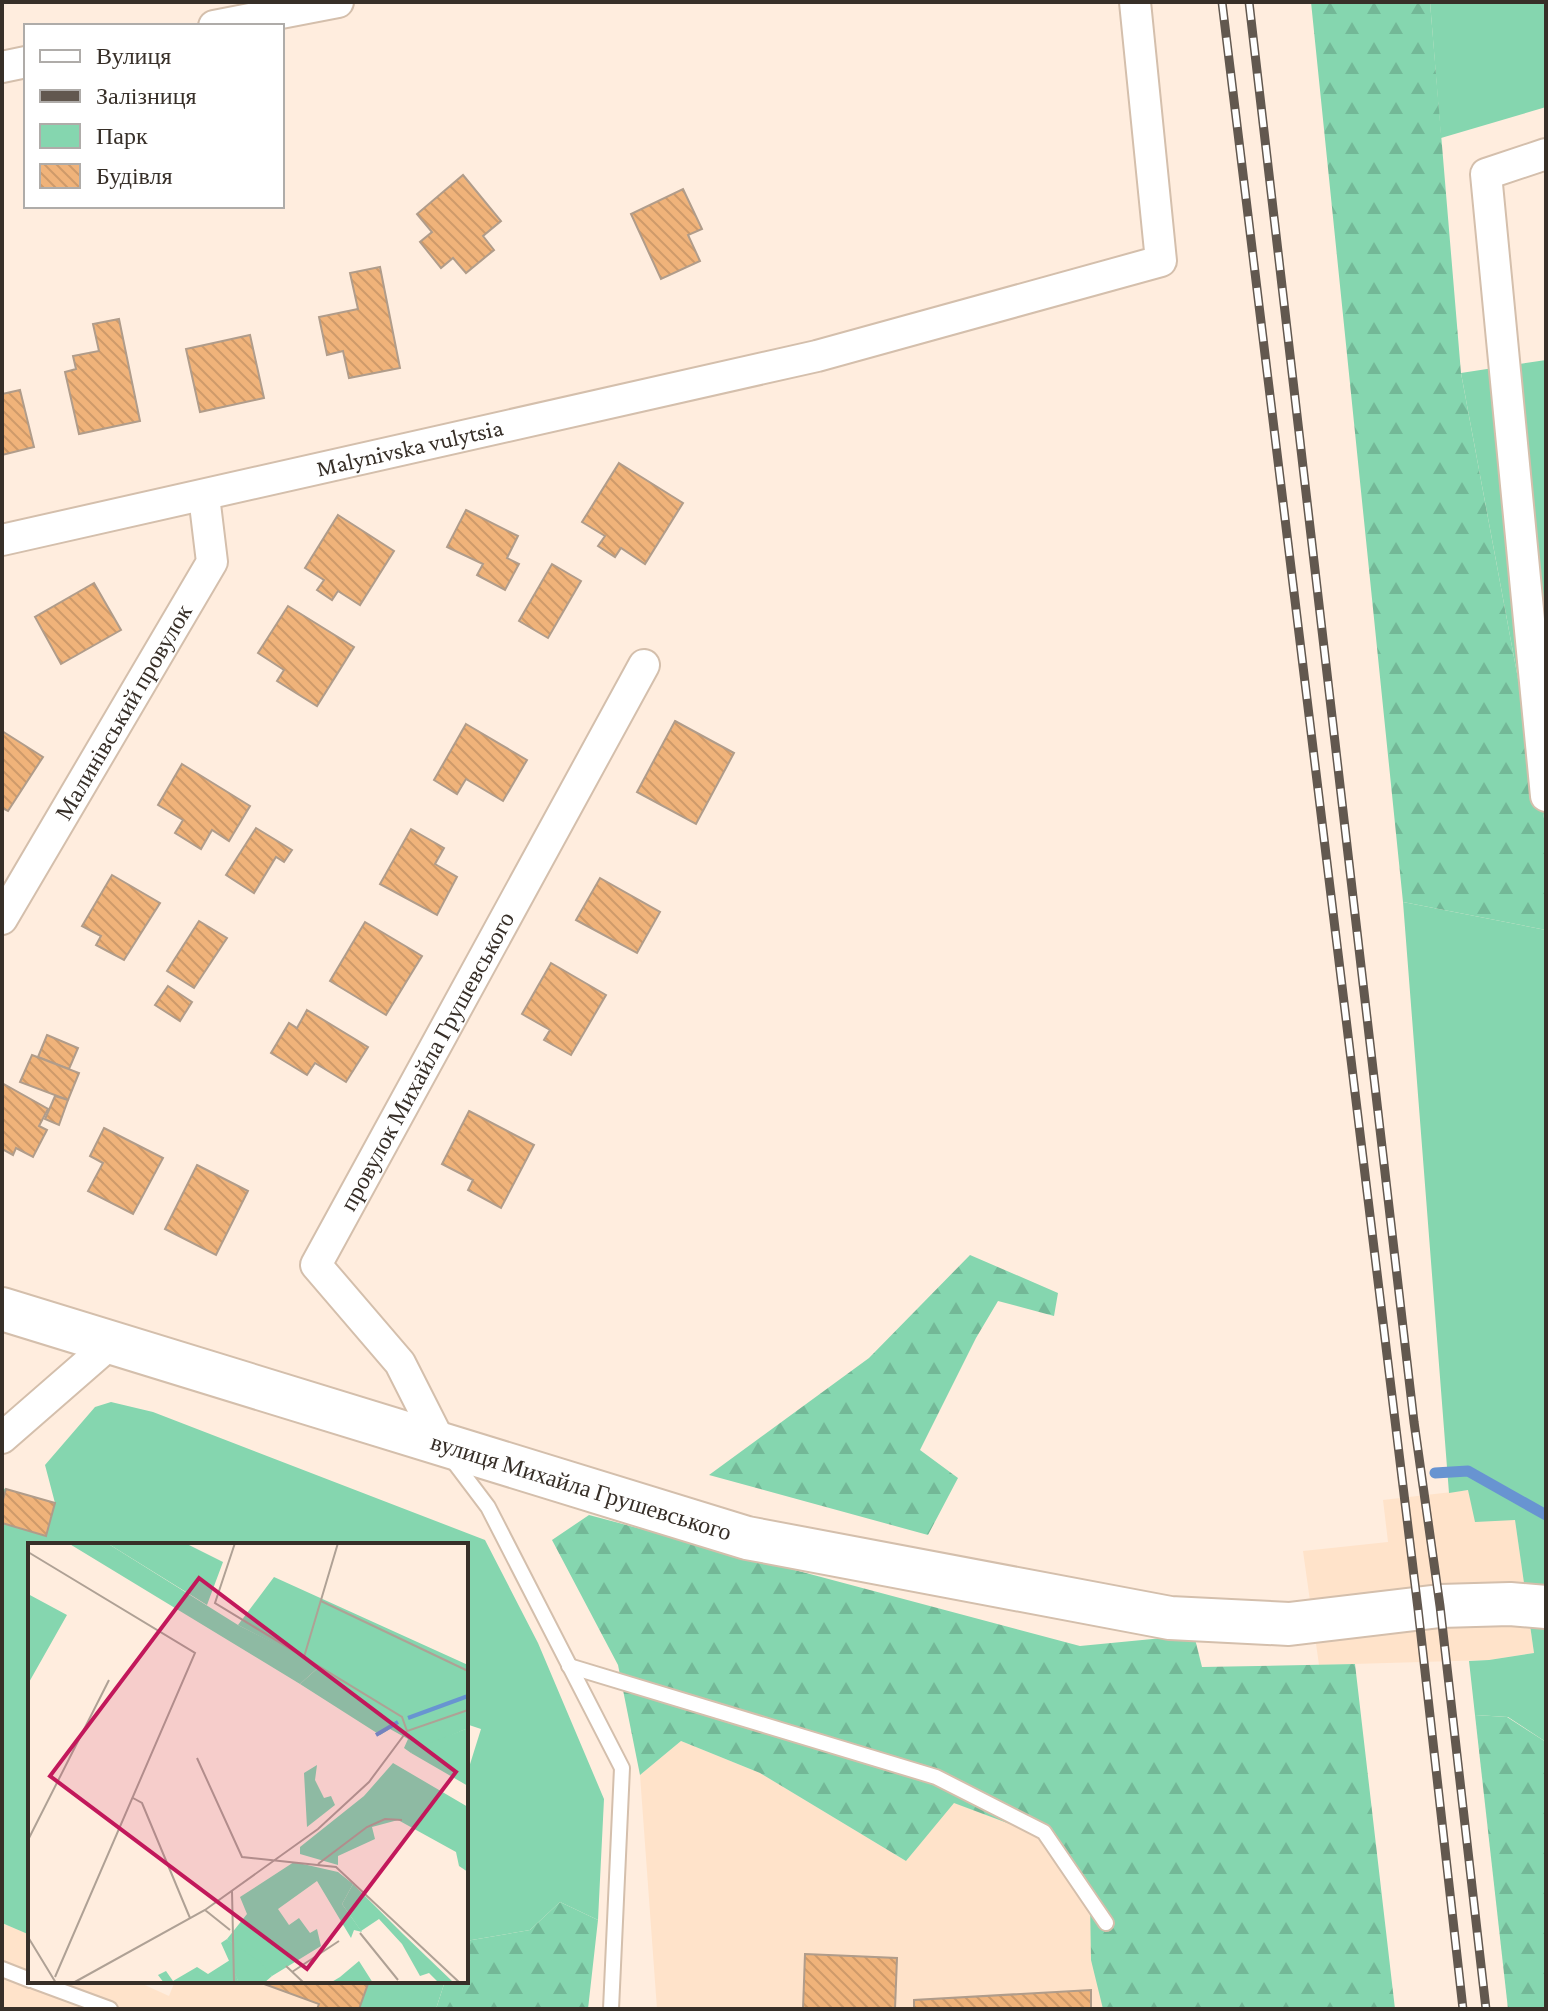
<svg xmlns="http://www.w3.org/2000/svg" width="1548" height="2011" font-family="'Crimson Pro',serif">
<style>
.built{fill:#ffe3ca}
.green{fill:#85d6af}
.forest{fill:url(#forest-firs)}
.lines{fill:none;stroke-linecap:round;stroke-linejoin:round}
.stream{stroke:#6894d1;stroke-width:11}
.building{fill:url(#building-back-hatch);stroke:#b09c8a;stroke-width:2}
.lane-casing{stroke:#d4bfac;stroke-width:18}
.street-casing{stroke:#d4bfac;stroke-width:34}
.secondary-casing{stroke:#d4bfac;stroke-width:46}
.lane{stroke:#fff;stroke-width:14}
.street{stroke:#fff;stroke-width:30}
.secondary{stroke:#fff;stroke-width:42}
.rail-casing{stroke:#62584f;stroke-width:9}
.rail{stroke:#fff;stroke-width:6;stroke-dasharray:18;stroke-linecap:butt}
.labels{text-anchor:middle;stroke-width:6;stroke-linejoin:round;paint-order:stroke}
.street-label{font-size:24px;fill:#372f28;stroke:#fff}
.inset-river{fill:none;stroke:#6894d1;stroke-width:4}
.inset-road{fill:none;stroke:#afa195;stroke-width:2}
.view{fill:#c2185b;fill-opacity:0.15;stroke:#c2185b;stroke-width:4}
.inset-edge{fill:none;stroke:#372f28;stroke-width:4}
</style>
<defs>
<pattern id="forest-firs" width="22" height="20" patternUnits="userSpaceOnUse" patternTransform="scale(2)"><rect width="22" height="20" fill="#85d6af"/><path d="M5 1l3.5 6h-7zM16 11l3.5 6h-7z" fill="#73b897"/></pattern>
<pattern id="building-back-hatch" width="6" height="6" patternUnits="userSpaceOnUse" patternTransform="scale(2)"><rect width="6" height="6" fill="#f0b37a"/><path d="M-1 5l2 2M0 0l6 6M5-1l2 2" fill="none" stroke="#ce9a6a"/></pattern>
</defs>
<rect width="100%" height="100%" fill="#ffedde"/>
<g class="built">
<path d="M1469,1490l46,29 19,134 -45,7 -170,5 -16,-114 85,-9 -5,-42z"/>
<path d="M681,1741l79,32 146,88 47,-59 68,26 33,18 36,56 13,107h-446l-17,-234z"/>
<path d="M2,1923l28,12v46h106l33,15 6,-15h194l-10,28h-357z"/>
</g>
<g class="green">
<path d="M1430,2h116v105l-105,31z"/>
<path d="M1546,360v469l-85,-456z"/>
<path d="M1403,902l143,28v812l-38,-25 -33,-2 -6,-54 20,-1 45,-7 -19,-133 -40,2 -7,-32 -19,3z"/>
<path d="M111,1402l42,10 332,128 53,103 66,156 -6,121 -38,-18 -30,28 -64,11v-164l15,-48 -15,-5v-179h-436v390l-28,-12v-435l53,15 -10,-38 50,-58z"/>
<path d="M369,1981h76l-9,28h-77z"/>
</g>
<g class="forest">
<path d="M1311,2h119l31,371 85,456v101l-143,-28z"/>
<path d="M970,1255l88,38 -4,23 -56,-15 -22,37 -56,112 38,28 -30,57 -219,-60 160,-117z"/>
<path d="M589,1515l491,131 114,-11 8,32 153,-3 40,345h-292l-12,-49 -1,-58 -36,-56 -33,-18 -67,-25 -48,58 -146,-88 -79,-32 -41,34 -22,-110 -66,-125z"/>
<path d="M1475,1715l32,2 39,25v267h-38z"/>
<path d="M560,1902l38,18 -10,89h-152l9,-28h21v-40l64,-11z"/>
</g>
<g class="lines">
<path class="stream" d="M1435,1473l33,-2 78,44"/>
</g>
<g class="building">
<path d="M463,175l38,46 -18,15 11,14 -28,23 -13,-15 -12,10 -21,-26 12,-10 -15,-18z"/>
<path d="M683,189l19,40 -14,6 12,26 -39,18 -30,-65z"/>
<path d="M380,267l20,101 -51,10 -6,-27 -16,4 -8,-38 39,-8 -8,-36z"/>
<path d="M119,319l21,102 -61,13 -14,-62 11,-3 -3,-13 26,-5 -6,-27z"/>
<path d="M250,335l14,63 -64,14 -14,-63z"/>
<path d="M20,390l14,57 -32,8v-61z"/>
<path d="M619,463l64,40 -38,61 -24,-16 -6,9 -17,-11 7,-10 -23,-14z"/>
<path d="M466,510l52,26 -11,22 12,6 -14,26 -28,-15 6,-11 -36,-17z"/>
<path d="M338,515l56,36 -34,54 -22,-14 -6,9 -15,-10 7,-10 -19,-12z"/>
<path d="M552,564l29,17 -33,57 -29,-17z"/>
<path d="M94,583l27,47 -60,34 -26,-47z"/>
<path d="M288,606l66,41 -37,59 -40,-25 7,-11 -26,-17z"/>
<path d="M675,721l59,32 -38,71 -59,-32z"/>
<path d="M466,724l61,36 -24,41 -37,-22 -9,15 -23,-14z"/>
<path d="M2,731l41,26 -35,54 -6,-3z"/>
<path d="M182,764l68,42 -21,35 -17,-11 -11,19 -26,-16 8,-13 -25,-15z"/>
<path d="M256,828l36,22 -8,12 -8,-5 -22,36 -28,-18z"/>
<path d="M411,829l33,19 -9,16 22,13 -20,38 -57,-31z"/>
<path d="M112,875l48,28 -36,57 -28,-15 5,-9 -19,-10z"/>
<path d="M600,878l60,34 -23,41 -61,-33z"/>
<path d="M199,921l28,17 -33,50 -27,-17z"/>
<path d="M365,922l57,34 -36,59 -56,-34z"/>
<path d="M551,963l55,32 -35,60 -27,-15 6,-10 -28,-16z"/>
<path d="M168,986l24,16 -12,19 -25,-16z"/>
<path d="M307,1010l61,37 -22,35 -31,-19 -8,12 -36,-22 18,-30 8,5z"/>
<path d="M47,1035l31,13 -9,21 -31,-12z"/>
<path d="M32,1055l47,18 -11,27 -48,-18z"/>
<path d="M2,1083l46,26 -9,17 8,4 -14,27 -17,-9 -3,7 -11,-6z"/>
<path d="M55,1096l13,4 -9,25 -14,-6z"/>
<path d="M469,1111l65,34 -33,63 -33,-18 5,-10 -31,-16z"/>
<path d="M104,1128l59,30 -30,56 -45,-23 15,-28 -13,-7z"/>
<path d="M197,1165l51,26 -32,64 -51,-26z"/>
<path d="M6,1489l49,14 -9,33 -44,-13v-20z"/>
<path d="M805,1954l92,4 -2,51h-92z"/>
<path d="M256,1981h113l-10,28h-42l2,-5z"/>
<path d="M1091,1990v19h-177v-9z"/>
</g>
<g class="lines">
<defs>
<g id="lane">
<path d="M451,1458l37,49 134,261 -11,241"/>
<path d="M569,1666l367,111 108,55 62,91"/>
<path d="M2,1969l28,11"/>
<path d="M34,1981l76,28"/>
</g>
<g id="street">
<path d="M214,26l124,-24"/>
<path d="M2,67l24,-5"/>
<path d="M1546,154l-60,20 60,622"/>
<path id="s1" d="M2,540l815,-184 344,-95 -26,-259"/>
<path id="s2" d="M2,919l210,-357 -8,-66"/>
<path d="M2,1438l109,-95"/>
<path id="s3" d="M441,1444l-41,-81 -84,-98 328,-600"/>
</g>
<g id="secondary">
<path id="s4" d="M2,1309l745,229 423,80 119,6 151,-18 70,-2 36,3"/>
</g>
</defs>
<use href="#lane" class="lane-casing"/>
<use href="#street" class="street-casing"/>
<use href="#secondary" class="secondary-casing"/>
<use href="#lane" class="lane"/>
<use href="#street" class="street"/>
<use href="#secondary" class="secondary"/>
<defs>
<g id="rail">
<path d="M1222,2l196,1607 45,400"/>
<path d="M1249,2l165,1420 26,184 46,403"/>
</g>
</defs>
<use href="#rail" class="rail-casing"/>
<use href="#rail" class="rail"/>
</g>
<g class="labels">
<g class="street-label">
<text dy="8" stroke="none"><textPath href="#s1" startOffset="418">Malynivska vulytsia</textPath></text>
<text dy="8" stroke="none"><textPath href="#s2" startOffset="240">Малинівський провулок</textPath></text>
<text dy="8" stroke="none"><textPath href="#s3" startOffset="452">провулок Михайла Грушевського</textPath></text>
<text dy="8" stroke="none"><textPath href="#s4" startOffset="606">вулиця Михайла Грушевського</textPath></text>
</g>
</g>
<g transform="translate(28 1543)">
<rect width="440" height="440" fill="#ffedde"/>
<path d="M79,0h78l38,19 -16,43zM246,34l194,88v63l-57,25 -7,-5 4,-9 -18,-10 -10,6 -80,-51 19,-17 -81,-42zM0,51l39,21 -39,69zM266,319l44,10 15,12 -11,20 20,28 -8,-2 -3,8 -34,-57 -39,28 11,16 10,-7 11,15 7,-4 4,17 -49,30 -45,-37 20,-25 -7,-17zM202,417l9,23h-75l-6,-8 8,-4 7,10 24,-14 11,7zM331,418l14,22h-43l10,-6z" fill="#85d6af"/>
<path d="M40,0h39l131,82 82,41 -20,18zM440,185v58l-57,-33 4,-4zM365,220l75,44v65l-9,-6 -3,-14 -58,-32 -26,7 3,12 -37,17v9l-38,-11v-7l64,-51zM289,222l-2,15 9,18 7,-2 4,9 -28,22 -3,-54zM325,341l50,50 49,47 -13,2 -10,-10 -9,3 -18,-32 -23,-25 -18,12 -19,-27zM199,396l33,23 12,14 -8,7h-25l-18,-40z" fill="#85d6af"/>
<path class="inset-river" d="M380,175l60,-22M348,192l22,-13"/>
<path class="inset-road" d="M207,0l-20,60 187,114 5,14M0,9l167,101 -140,324M293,58l147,70M276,114l34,-114M169,215l45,99 94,10 124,116M105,255l9,5 48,115M0,297l81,-160M290,321l49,-37 18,-8 17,1M204,348l2,92M177,367l25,20M332,390l38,47M0,394l28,46M258,423l18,17M264,429l47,-31M45,440l132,-73 113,-81 51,-47 38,-51 61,-21"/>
<path class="view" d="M171,35l257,194 -149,197 -257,-193z"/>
<rect width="440" height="440" class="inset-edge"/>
</g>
<rect width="1548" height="2011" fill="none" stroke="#372f28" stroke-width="8"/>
<rect x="24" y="24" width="260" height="184" fill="#ffffff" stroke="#afaca9" stroke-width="2"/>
<rect x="40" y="50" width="40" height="12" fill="#ffffff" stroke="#afaca9" stroke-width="2"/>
<text x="96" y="64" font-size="24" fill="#372f28">Вулиця</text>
<rect x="40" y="90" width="40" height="12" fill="#62584f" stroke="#afaca9" stroke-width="2"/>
<text x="96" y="104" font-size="24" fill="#372f28">Залізниця</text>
<rect x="40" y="124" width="40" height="24" fill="#85d6af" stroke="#afaca9" stroke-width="2"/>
<text x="96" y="144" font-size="24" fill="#372f28">Парк</text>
<rect x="40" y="164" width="40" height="24" fill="url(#building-back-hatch)" stroke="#afaca9" stroke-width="2"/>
<text x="96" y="184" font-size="24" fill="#372f28">Будівля</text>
</svg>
